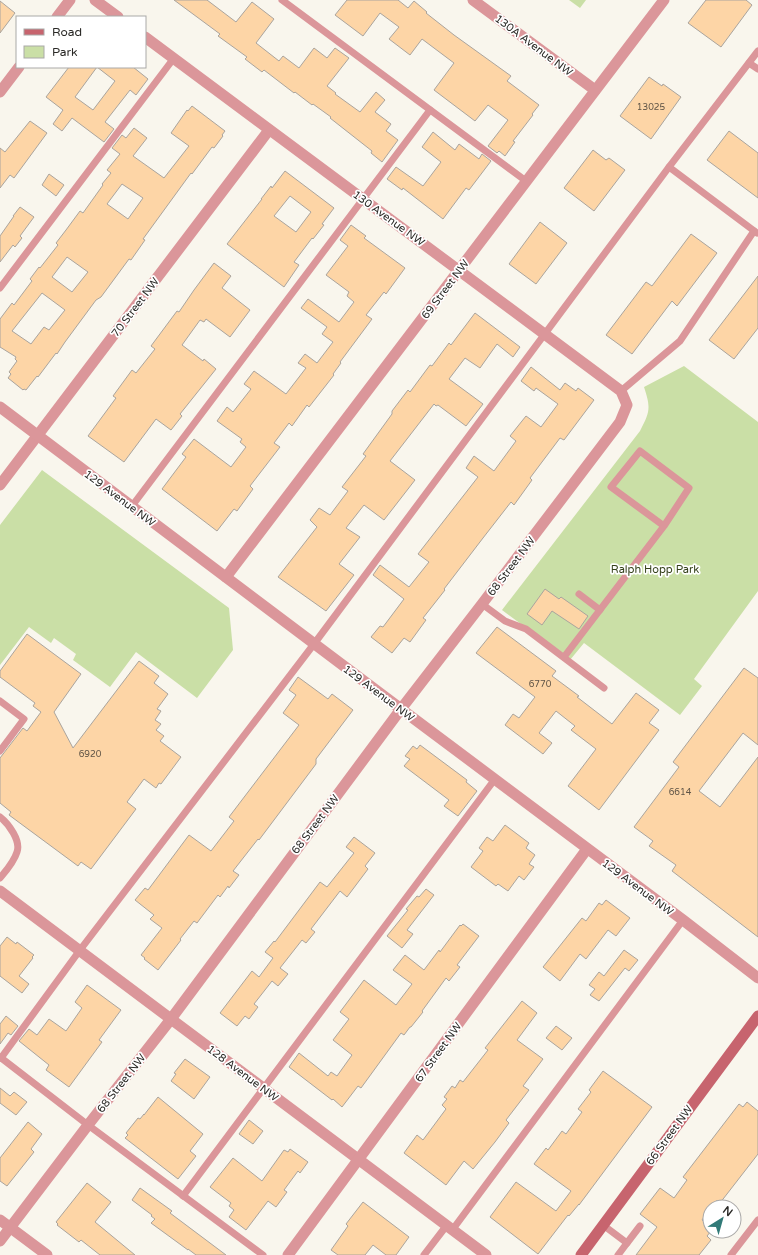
<svg xmlns="http://www.w3.org/2000/svg" width="758" height="1255" font-family="'Varela Round',sans-serif">
<style>
.green{fill:#cadfa6}
.building{fill:#fdd5a6;stroke:#aaa49d;fill-rule:evenodd}
.lines{fill:none;stroke-linecap:round;stroke-linejoin:round}
.service{stroke:#db969a;stroke-width:7}
.minor{stroke:#db969a;stroke-width:11}
.tertiary{stroke:#db969a;stroke-width:11}
.secondary{stroke:#c7646e;stroke-width:11}
.labels{text-anchor:middle;stroke-width:3.5;stroke-linejoin:round;paint-order:stroke}
.number-label{font-size:9px;fill:#5f5446}
.street-label{font-size:11px;fill:#2a2926;stroke:#fff}
.park-label{font-size:11px;fill:#34401a;stroke:#fff}
</style>
<rect width="100%" height="100%" fill="#f9f6ed"/>
<g class="green">
<path d="M569,0h17l-6,8z"/>
<path d="M684,366l74,56v169l-64,88 8,7 -22,29 -96,-72 -14,17 -68,-50 138,-179c10,-19 11,-23 4,-44z"/>
<path d="M42,470l187,138 4,42 -36,48 -61,-46 -26,35 -37,-27 3,-6 -22,-16 -3,5 -22,-16 -29,38v-140z"/>
</g>
<g class="building">
<path d="M174,0h33l29,22 16,-20 22,17 -18,24 23,18 4,-5 16,12 15,-20 13,10 8,-10 14,10 -22,28 9,7 -1,1 25,18 16,-20 9,8 -10,12 16,12 -5,7 12,9 -16,22 -11,-9 1,-2 -42,-33 1,-1 -18,-13 -1,1 -17,-13 -1,1 -30,-23 -2,2 -17,-13 2,-2 -29,-21 2,-2z"/>
<path d="M347,0h51l10,8 6,-7 13,11 -1,1 28,22 57,41 -4,5 32,24 -7,9 1,1 -20,26 2,1 -10,14 -6,-5 -2,2 -9,-7 20,-26 -20,-15 -13,16 -41,-31 20,-27 -32,-24 -12,16 -21,-16 10,-12 -19,-14 -17,23 -28,-21z"/>
<path d="M706,0h40l6,5 -31,42 -33,-24z"/>
<path d="M0,1l15,12 -15,20z"/>
<path d="M69,67h64l15,12 -12,16 -6,-5 -25,32 9,7 -10,13 -32,-24 -10,13 -9,-7 10,-14 -17,-13zM97,67l18,14 -22,29 -18,-13z"/>
<path d="M649,77l13,9 1,-2 18,13 -30,42 -31,-23z"/>
<path d="M192,106l33,25 -3,4 1,1 -9,12 -2,-1 -20,27 -1,-1 -48,66 2,1 -14,20 -2,-1 -28,38 -5,3 -31,42 -8,12 -1,-1 -18,24 -1,-1 -11,14 -2,-1 -1,1 -15,-12 3,-4 -2,-2 8,-11 -2,-2 1,-2 -16,-10v-28l12,-16 2,2 18,-24 -2,-2 9,-12 1,1 18,-23 -2,-2 10,-13 14,-19 3,2 20,-28 -1,-1 9,-11 -4,-3 13,-16 -8,-6 10,-13 4,3 8,-10 13,10 -14,18 31,22 25,-32 -18,-13 16,-23 1,1zM122,184l21,14 -15,21 -21,-15zM67,257l21,15 -16,20 -20,-15zM42,293l23,17 -16,20 -5,-3 -13,17 -19,-13z"/>
<path d="M30,121l17,12 -33,45 -4,-3 -10,13v-40l5,4z"/>
<path d="M729,131l29,22v45l-51,-38z"/>
<path d="M433,132l22,18 4,-6 20,15 3,-5 9,7 -22,29 -3,-2 -23,31 -40,-31 -1,2 -15,-11 9,-12 27,19 18,-24 -19,-15z"/>
<path d="M593,150l13,10 3,-2 16,12 -31,41 -30,-23z"/>
<path d="M285,171l49,37 -12,16 2,1 -11,14 -1,-1 -18,24 5,3 -15,22 -57,-43 35,-45h-1l7,-9 3,-4 1,2zM290,196l21,16 -15,20 -22,-16z"/>
<path d="M49,174l15,11 -8,11 -14,-11z"/>
<path d="M20,207l14,10 -14,19 2,2 -7,9 -2,-2 -13,17v-26l14,-20h-1z"/>
<path d="M540,222l27,21 -31,41 -27,-20z"/>
<path d="M351,225l15,11 -2,2 41,30 -19,26 -2,-2 -18,23 6,4 -32,43 1,1 -8,11 1,1 -25,32 -2,-2 -15,21 -3,-3 -15,20 6,4 -30,39 3,3 -16,22 -3,-2 -17,22 -55,-42 24,-32 -4,-3 12,-15 37,28 15,-20 -6,-5 2,-3 -25,-18 10,-14 6,5 18,-23 -7,-5 10,-13 32,23 20,-26 -8,-5 7,-9 12,9 16,-21 -11,-8 5,-7 -26,-19 7,-9 31,23 15,-20 -7,-6 2,-4 -23,-17 22,-29 -8,-6z"/>
<path d="M691,234l26,19 -40,53 -5,-5 -40,53 -26,-19 40,-53 6,4z"/>
<path d="M214,263l17,13 -9,12 28,22 -20,27 -24,-18 -2,3 -4,-2 -18,25 21,16 1,-2 12,10 -36,45 2,2 -11,14 -15,-11 -32,43 -36,-26 28,-38 -3,-2 19,-26 4,3 19,-24 -4,-3 26,-35 2,1 15,-22z"/>
<path d="M758,276v52l-24,31 -25,-19z"/>
<path d="M475,313l45,34 -7,10 -16,-13 -17,24 -15,-10 -16,21 34,25 -17,22 -28,-21 -2,1 -2,-2 -44,57 25,19 -31,40 -20,-15 -18,23 14,9 -21,27 15,11 -28,36 -48,-34 39,-50 -7,-7 9,-12 11,7 18,-24 -6,-4 24,-31 -3,-2 29,-40v-3l16,-21 2,2 20,-27 2,1 17,-23 2,2z"/>
<path d="M531,367l29,23 5,-7 11,8 2,-3 16,12 -30,40 -4,-2 -30,40 2,2 -18,25 -3,-3 -28,36 -39,51 1,1 -22,28 3,2 -16,22 -6,-4 -12,15 -21,-16 9,-11 3,1 21,-28 -31,-24 7,-10 29,22 20,-25 -11,-8 60,-77 -12,-9 8,-12 20,15 22,-30 -6,-5 16,-20 15,11 17,-23 -22,-16 -2,3 -13,-10z"/>
<path d="M545,589l14,10 2,-2 27,19 -9,13 -27,-18 -10,14 -15,-11z"/>
<path d="M497,627l59,44 -4,5 27,20 -2,1 35,27 24,-31 23,17 -10,13 10,7 -60,80 -31,-24 28,-37 -25,-19 4,-4 -19,-15 -17,22 13,10 -9,11 -38,-29 8,-11 6,4 16,-21 -59,-44z"/>
<path d="M27,634l54,40 -27,38 19,36 66,-87 20,15 -5,7 14,11 -11,15 4,2 -6,9 6,4 -5,6 8,6 -4,5 21,16 -20,27 -2,-1 -3,5 -12,-9 -17,23 9,7 -45,60 -10,-7 -3,4 -69,-51 2,-3 -11,-9v-45l23,-30 4,3 14,-19 -8,-6 2,-3 -35,-26v-6z"/>
<path d="M744,668l14,10v67l-15,-12 -44,58 21,16 38,-50v180l-86,-66 4,-6 -27,-19 4,-5 -19,-14 45,-60 -6,-5z"/>
<path d="M298,677l30,22 4,-5 21,16 -37,49v5l-57,76 -1,-1 -25,32 6,4 -10,13 -1,-2 -8,11 -2,-2 -21,28 -3,-2 -14,18 1,1 -23,30 -14,-11 1,-1 -4,-3 21,-27 -12,-9 4,-4 -19,-15 10,-12 3,2 41,-55 22,16 23,-30 -5,-4 70,-92 -16,-12 13,-18 -7,-5z"/>
<path d="M420,745l47,35 -1,2 11,9 -19,25 -14,-10 5,-6 -45,-34 6,-7 -5,-3 8,-10 4,3z"/>
<path d="M505,825l24,18 -3,5 9,7 -6,9 5,3 -10,13 -5,-4 -11,15 -10,-7 -2,2 -25,-19 12,-16 -4,-3 8,-11 6,4z"/>
<path d="M354,837l21,16 -10,13 3,3 -21,28 -7,-6 -29,38 4,3 -9,11 -4,-3 -22,28 8,6 -10,12 -6,-5 -18,23 4,3 -9,12 -4,-3 -8,10 -17,-13 32,-42 7,6 14,-19 -8,-6 9,-11 1,1 45,-60 7,5 27,-34 -8,-6z"/>
<path d="M426,889l8,6 -27,35 6,4 -11,14 -15,-12 21,-26 -2,-1 11,-13 2,1z"/>
<path d="M606,900l24,18 -14,18 -8,-6 -22,29 -6,-5 -20,27 -17,-14 39,-49 4,3 13,-18 3,2z"/>
<path d="M463,924l16,12 -22,29 3,2 -11,14 -3,-3 -24,33 1,1 -12,15h-1l-6,8 -3,-2 -40,55 -3,-2 -16,21 -9,-8 -1,1 -43,-33 10,-14 29,23 3,-4 6,4 15,-21 -19,-15 16,-21 -9,-7 24,-32 32,25 16,-21 -19,-14 12,-15 19,15 15,-20 1,2 20,-27 1,1z"/>
<path d="M7,937l9,7 1,-2 17,13 -2,2 1,1 -14,18 10,8 -7,9 -22,-17v-30z"/>
<path d="M624,950l14,10 -9,11 -4,-3 -26,33 -9,-6 5,-6 -6,-4 10,-13 5,4z"/>
<path d="M87,985l34,25 -22,30 3,2 -33,45 -23,-17 3,-5 -30,-24 10,-12 8,6 12,-16 17,12 16,-23 -7,-6z"/>
<path d="M522,1001l15,12 -20,27 26,19 -20,27 6,4 -23,30 3,3 -14,19 -22,27 -9,-8 -18,24 -42,-32 13,-18 6,5 23,-31 -4,-4 5,-6 -3,-2 8,-11 3,2 5,-8 3,2 25,-32 -3,-2z"/>
<path d="M6,1016l12,10 -7,9 -3,-2 -8,11v-20z"/>
<path d="M556,1026l16,12 -10,12 -16,-12z"/>
<path d="M185,1059l25,18 -16,22 -23,-18 5,-7 -2,-1z"/>
<path d="M603,1071l49,36 -73,98v-1l-10,12 -1,-1 -30,39 -48,-37 26,-35 40,29 15,-20 -37,-27 12,-16 2,2 14,-19 4,3 16,-22 -4,-3 13,-17 -2,-2z"/>
<path d="M0,1088l10,8 4,-4 13,10 -11,13 -16,-12z"/>
<path d="M158,1097l45,37 -13,17 6,5 -18,23 -53,-41 3,-3 -2,-2 12,-15 2,1 4,-5v1z"/>
<path d="M747,1102l11,9v43l-38,49 -3,-3 -5,7h-2v2l-8,11 8,6v5h1l-4,5 4,4 -12,15h-63l21,-28 -17,-13 20,-26 14,10 13,-18 -4,-3 56,-73 4,3z"/>
<path d="M249,1120l14,11 -10,13 -14,-10z"/>
<path d="M28,1122l14,12 -11,15 3,3 -27,34 -7,-5v-23z"/>
<path d="M290,1149l18,13 -8,11 -2,-2 -14,19 3,2 -11,15 -8,-6 -22,29 -17,-13 5,-7 -5,-4 2,-3 -21,-16 23,-29 29,23 22,-31 4,2z"/>
<path d="M87,1183l24,19 -16,20 40,33h-35l-19,-15 -2,2 -22,-17 1,-1 -2,-2z"/>
<path d="M140,1188l32,23 -2,2 56,42h-30l-8,-6v1l-37,-27 4,-4 -4,-3 1,-1 -20,-15z"/>
<path d="M363,1202l46,35 -13,18h-10l-13,-10 -8,10h-27l-7,-5 17,-24 -2,-2z"/>
</g>
<g class="lines">
<g class="service">
<path d="M282,0l244,181"/>
<path d="M749,63l9,6"/>
<path d="M669,167l88,66"/>
<path d="M0,288l174,-230"/>
<path d="M621,391l59,-50 74,-110"/>
<path d="M132,506l298,-396"/>
<path d="M579,594l21,16"/>
<path d="M482,604l23,17 21,8 78,59"/>
<path d="M564,657l100,-131 25,-38 -49,-37 -29,36 53,39"/>
<path d="M0,701l24,18 -24,32"/>
<path d="M0,817c9,7 21,24 17,35 -3,10 -11,19 -17,26"/>
<path d="M0,1057l88,68 175,130"/>
<path d="M1,1058l79,-108 234,-306 355,-477 89,-116"/>
<path d="M183,1196l312,-417"/>
<path d="M603,1225l24,18 -9,12"/>
<path d="M453,1229l230,-309"/>
<path d="M627,1243l13,-17"/>
<path d="M424,1255l23,-30"/>
<path d="M731,1255l27,-35"/>
</g>
<g class="minor">
<path d="M95,0l23,17"/>
<path d="M473,0l122,90"/>
<path d="M57,17l13,-17"/>
<path d="M0,92l19,-25"/>
<path d="M0,485l269,-355"/>
<path d="M226,577l438,-577"/>
<path d="M0,891l486,364"/>
<path d="M0,1241l88,-116 83,-106 230,-310 81,-105 138,-182 7,-17 -6,-14 -476,-354"/>
<path d="M288,1255l299,-406"/>
</g>
<g class="tertiary">
<path d="M0,407l401,302 282,211 75,58"/>
<path d="M0,1220l47,35"/>
</g>
<path class="secondary" d="M581,1255l177,-239"/>
</g>
<g class="labels">
<g class="number-label">
<text x="651" y="110">13025</text>
<text x="540" y="687">6770</text>
<text x="90" y="757">6920</text>
<text x="680" y="795">6614</text>
</g>
<g class="street-label">
<text transform="translate(534 45) rotate(37)" y="4">130A Avenue NW</text>
<text transform="translate(389 218) rotate(36)" y="4">130 Avenue NW</text>
<text transform="translate(445 289) rotate(-53)" y="4">69 Street NW</text>
<text transform="translate(135 307) rotate(-53)" y="4">70 Street NW</text>
<text transform="translate(120 498) rotate(37)" y="4">129 Avenue NW</text>
<text transform="translate(511 566) rotate(-53)" y="4">68 Street NW</text>
<text transform="translate(379 693) rotate(37)" y="4">129 Avenue NW</text>
<text transform="translate(315 824) rotate(-53)" y="4">68 Street NW</text>
<text transform="translate(638 887) rotate(37)" y="4">129 Avenue NW</text>
<text transform="translate(438 1052) rotate(-54)" y="4">67 Street NW</text>
<text transform="translate(243 1073) rotate(37)" y="4">128 Avenue NW</text>
<text transform="translate(121 1083) rotate(-52)" y="4">68 Street NW</text>
<text transform="translate(669 1135) rotate(-54)" y="4">66 Street NW</text>
</g>
<g class="park-label">
<text x="655" y="573">Ralph Hopp Park</text>
</g>
</g>
<rect x="16" y="16" width="130" height="52" fill="#ffffff" stroke="#aaa9a8"/>
<rect x="24" y="29" width="20" height="6" fill="#c7646e" stroke="#aaa9a8"/>
<text x="52" y="36" font-size="12" fill="#2a2926">Road</text>
<rect x="24" y="46" width="20" height="12" fill="#cadfa6" stroke="#aaa9a8"/>
<text x="52" y="56" font-size="12" fill="#2a2926">Park</text>
<g transform="translate(722 1219) rotate(37)"><circle r="19" fill="#ffffff" stroke="#aaa9a8"/>
<path d="M0-3L7 15L0 10L-7 15Z" fill="#317a78"/>
<text y="-6" font-size="11" font-weight="bold" text-anchor="middle" fill="#2a2926">N</text>
</g>
</svg>
